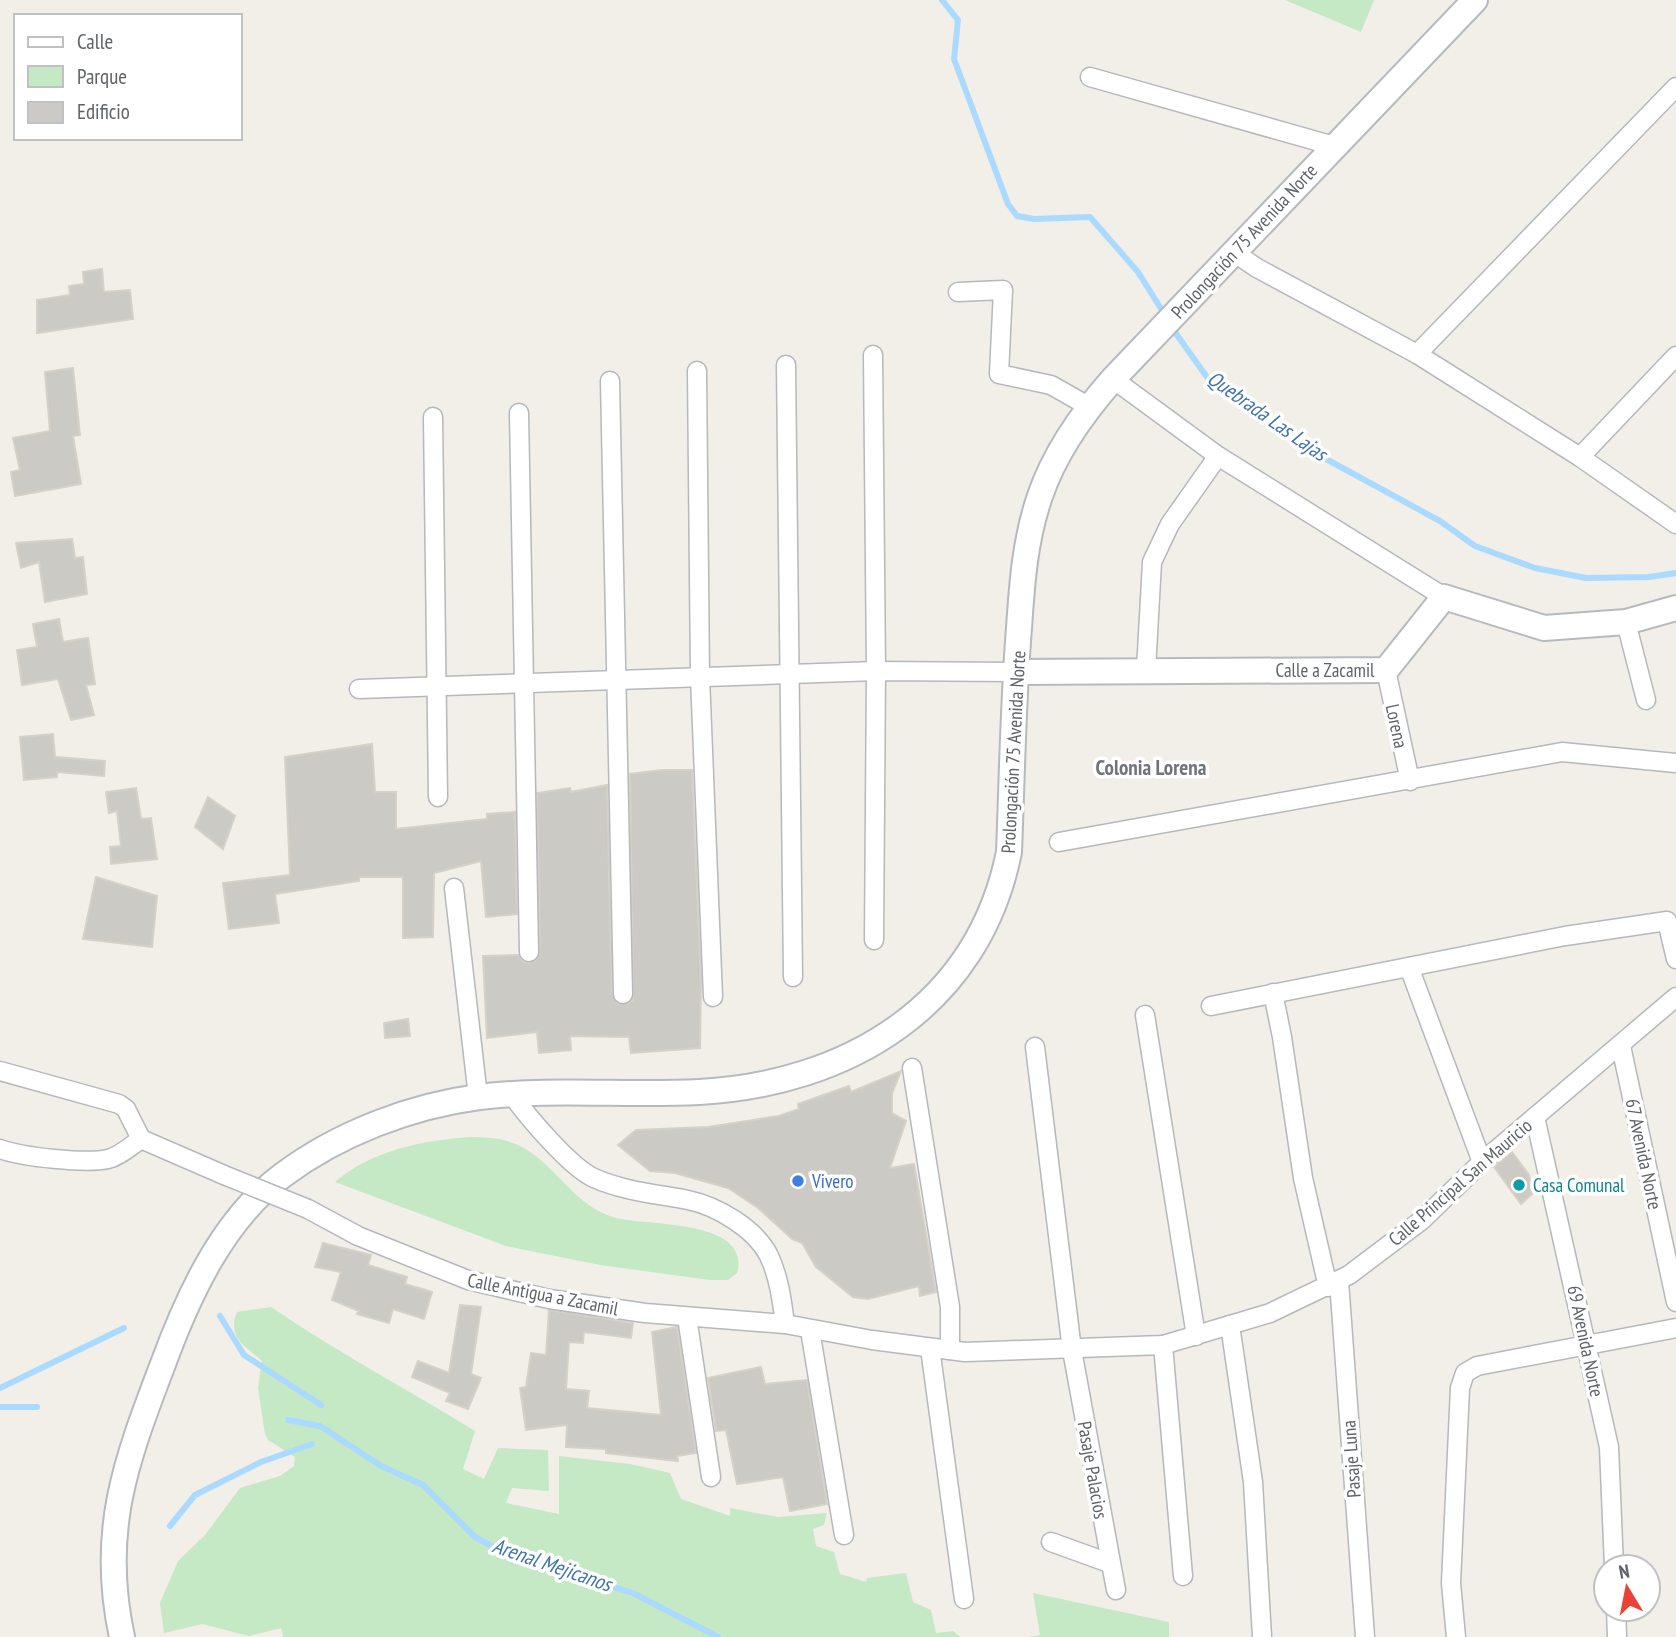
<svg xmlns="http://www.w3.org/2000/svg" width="1676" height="1637" font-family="'PT Sans Narrow',sans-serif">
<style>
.green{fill:#c5e8c5}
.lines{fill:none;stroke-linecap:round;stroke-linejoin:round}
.stream{stroke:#aadaff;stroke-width:6}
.building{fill:#cccac5;stroke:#d6d1c6;stroke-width:2}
.street-casing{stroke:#b5b8bc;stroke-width:21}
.secondary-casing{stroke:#b6babf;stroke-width:28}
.street{stroke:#fff;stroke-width:18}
.secondary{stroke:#fff;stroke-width:24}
.street-bridge-casing{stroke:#b5b8bc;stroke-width:21;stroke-linecap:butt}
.street-bridge{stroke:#fff;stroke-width:18}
.shop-dot{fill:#3f7fe0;stroke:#fff;stroke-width:2.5}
.culture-dot{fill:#0f9aa8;stroke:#fff;stroke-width:2.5}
.labels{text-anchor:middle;stroke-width:7;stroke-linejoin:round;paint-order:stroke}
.street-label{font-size:19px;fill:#5f6368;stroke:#fff}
.shop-label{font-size:19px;fill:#366cbe;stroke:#fff;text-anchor:start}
.culture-label{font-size:19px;fill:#0d838f;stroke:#fff;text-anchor:start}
.water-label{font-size:21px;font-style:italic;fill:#4174aa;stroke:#fff}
.neighbourhood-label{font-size:21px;font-weight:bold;fill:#70757a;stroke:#fff}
</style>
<rect width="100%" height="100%" fill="#f1efe8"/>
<g class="green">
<path d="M1285,0h89l-13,32z"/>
<path d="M470,1137c17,0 36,1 52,10 35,19 53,60 94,71 31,8 136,1 121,55l-9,7h-18l-110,-15 -94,-19 -171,-64c38,-32 85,-41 135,-45z"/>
<path d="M271,1307c66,45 136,82 204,124l-12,38 21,10 14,-31 50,2 1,41 -37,-3 -6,15 53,11v-58l71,8 40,9 11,26 49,17v-8l48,9 49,-4 -3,12 -11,4 3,17 18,6 6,22 26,8 1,-4 39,-5 7,29 18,8 5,23 17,-2 7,6h-677l-2,-9 -32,8 -47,-12 -38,9 -4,-30 18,-42 27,-26 35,-47 40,-12 14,-10 1,-9 -27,-17 -3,-6 -7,-46 4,-27c-13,-13 -36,-22 -25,-49z"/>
<path d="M1033,1593l136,29v15h-140l11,-2z"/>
</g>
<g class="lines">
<g class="stream">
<path d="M942,0l16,20 -4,39 54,145 9,12 17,3 56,-2 48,55 27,43"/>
<path d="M1172,328l37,52 95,67 136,74 35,25 60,22 51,10 63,-1 27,-4"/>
<path d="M220,1316l24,39 77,50"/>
<path d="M0,1388l124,-60"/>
<path d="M0,1407h37"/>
<path d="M288,1420l32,6 61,40 42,19 52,52 31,17 127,39 85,44"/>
<path d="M170,1526l25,-31 66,-33 51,-18"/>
</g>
</g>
<g class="building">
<path d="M102,269l2,23 26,-2 3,29 -96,14v-33l33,-5 -1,-9 15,-2 -1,-12z"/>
<path d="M73,368l7,67 -7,1 8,48 -66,12 -4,-24 9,-2 -7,-32 37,-7 -5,-59z"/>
<path d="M72,539l3,19 8,-1 4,37 -42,8 -6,-40 -18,6 -5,-25z"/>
<path d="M59,619l4,23 25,-4 7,46 -9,1 8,30 -23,5 -13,-41 -36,6 -5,-35 20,-3 -4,-23z"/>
<path d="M53,734l2,23 50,4 -1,15 -47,-4v5l-33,3 -4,-43z"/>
<path d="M372,744l3,48h21v37l91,-10v-5l28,-2 2,102 -31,3 -5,-56 -47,12 -1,64 -30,1v-61h-44v4l-84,13 4,29 -50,6 -6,-46 67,-8 -5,-118z"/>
<path d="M662,770h30l9,211 -1,67 -69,5 -2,-16 -59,-1 1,14 -32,3 -2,-21 -50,6 -4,-82 35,-1 5,7 7,1 5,-2 5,-9 -3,-159 33,-5 1,4 36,-7 5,209 6,10h10l5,-4 -3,-226z"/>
<path d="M136,788l5,31 10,-1 6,41 -46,5 -1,-17 11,-1 -4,-35 -8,2 -3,-21z"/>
<path d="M208,797l27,19 -12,33 -28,-22z"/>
<path d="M96,877l61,19 -5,51 -69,-8z"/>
<path d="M408,1019l2,17 -25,2 -1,-15z"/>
<path d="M901,1071l-9,22v20l14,8 -16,47 24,-4 22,128 -16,4 -1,-10 -51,13 -15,-2 -37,-30 -14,-24 -10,-4 -34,-31 -30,-20 -53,-15 -25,-2 -32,-26 18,-15 72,-3 71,-11 20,-7 -1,-5 51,-18 2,6z"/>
<path d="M1512,1152l17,23 3,19 -11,10 -27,-37z"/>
<path d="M323,1243l48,12 -3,10 39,12 -2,7 27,8 -8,27 -31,-10 -4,14 -32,-9 2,-3 -27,-11 9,-28 -26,-5z"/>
<path d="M460,1305l21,2 -10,67 10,4 -13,31 -22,-8 4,-8 -38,-16 6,-16 31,12z"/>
<path d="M549,1310l84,13 -2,15 -47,-6 -1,11 -14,-1 -3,47 23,2 -2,17 74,7 -9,-83 25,-5 19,126 -19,3 1,5 -72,-8v-4l-40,-2 1,-22 -41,5 -6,-42 6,-1 5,-34 15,2z"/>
<path d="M761,1367l4,17 42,-4 20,124 -37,7 -7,-34 -46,7 -11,-54 -10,1 -8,-53z"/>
</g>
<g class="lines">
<defs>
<g id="street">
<path d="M1090,77l244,69"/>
<path d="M1232,251l25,17 160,86 163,103 96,67"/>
<path d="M958,292l45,-2 -4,84 52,11 37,21"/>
<path d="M1417,354l259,-267"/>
<path d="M873,355l3,316 -2,269"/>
<path d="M786,365l7,612"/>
<path d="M697,371l3,306 13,320"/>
<path d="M1113,379l105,77 226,141"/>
<path d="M610,381l13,613"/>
<path d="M519,413l10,539"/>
<path d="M433,417l5,380"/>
<path d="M1580,457l96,-101"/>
<path d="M1626,622l20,78"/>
<path d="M1146,670l6,-108 18,-38 48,-68"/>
<path d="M1386,670l24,111"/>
<path d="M359,689l517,-18 139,1"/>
<path d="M1059,842l503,-90 114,11"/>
<path d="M454,888l24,209"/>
<path d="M1409,967l73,195"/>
<path d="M1273,993l9,44 21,141 25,109"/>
<path d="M1211,1006l354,-70 102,-15 9,38"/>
<path d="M1145,1015l51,321"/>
<path d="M1621,1046l55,256"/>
<path d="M1035,1047l37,303 44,240"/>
<path d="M912,1068l38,239v43"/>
<path d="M0,1071l119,33 7,5 15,30"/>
<path d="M512,1095c16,22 58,72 82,83 29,13 63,16 94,22 29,6 68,29 81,56 10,21 13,45 16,68"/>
<path d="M1535,1117l74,330 5,120"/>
<path d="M141,1139l83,36"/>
<path d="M0,1149c22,8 86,15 108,10 12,-3 23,-13 33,-20"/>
<path d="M308,1209l50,27 110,44 81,19 96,14 140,11 87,16 93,12 198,-7 107,-32 79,-38 73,-55 60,-58 194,-165"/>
<path d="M1339,1281l26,356"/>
<path d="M687,1317l24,160"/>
<path d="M1230,1325l23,157 9,155"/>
<path d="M810,1330l34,205"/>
<path d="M1163,1345l20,231"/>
<path d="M930,1348l34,251"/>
<path d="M1051,1542l58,21"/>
<path d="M1616,1609l1,28"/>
<path d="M1456,1637l-5,-54 9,-195 5,-15 12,-7 199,-38"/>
</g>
<g id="secondary">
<path d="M1015,672l371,-2 58,-73 100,31 82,-6 50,-14"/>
<path d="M122,1637c-23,-106 4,-176 41,-273 25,-68 60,-145 120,-189 55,-41 127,-69 196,-78 73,-9 147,-1 220,-5 149,-8 279,-86 310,-240 3,-75 4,-149 10,-224 3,-45 6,-89 21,-132 15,-44 42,-82 73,-117l362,-379"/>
</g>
</defs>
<use href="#street" class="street-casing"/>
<use href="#secondary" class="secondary-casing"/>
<use href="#street" class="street"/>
<use href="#secondary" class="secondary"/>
<defs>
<path id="street-bridge" d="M224,1175l84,34"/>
</defs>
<use href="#street-bridge" class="street-bridge-casing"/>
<use href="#street-bridge" class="street-bridge"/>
</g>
<circle class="shop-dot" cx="798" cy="1181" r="7"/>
<circle class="culture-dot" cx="1519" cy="1185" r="7"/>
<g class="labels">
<g class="street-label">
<text transform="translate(1244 241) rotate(-47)" y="7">Prolongación 75 Avenida Norte</text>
<text x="1325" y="677">Calle a Zacamil</text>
<text transform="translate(1397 726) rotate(78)" y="7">Lorena</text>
<text transform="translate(1013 752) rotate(-87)" y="7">Prolongación 75 Avenida Norte</text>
<text transform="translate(1644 1154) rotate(78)" y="7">67 Avenida Norte</text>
<text transform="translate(1460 1182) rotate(-41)" y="7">Calle Principal San Mauricio</text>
<text transform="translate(543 1294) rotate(11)" y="7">Calle Antigua a Zacamil</text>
<text transform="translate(1586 1341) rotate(78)" y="7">69 Avenida Norte</text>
<text transform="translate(1351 1459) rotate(-94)" y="7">Pasaje Luna</text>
<text transform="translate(1093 1470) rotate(80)" y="7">Pasaje Palacios</text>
</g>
<g class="shop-label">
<text x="812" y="1188">Vivero</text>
</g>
<g class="culture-label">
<text x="1533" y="1192">Casa Comunal</text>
</g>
<g class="water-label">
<text transform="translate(1267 416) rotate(35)" y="7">Quebrada Las Lajas</text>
<text transform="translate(552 1565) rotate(19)" y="7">Arenal Mejicanos</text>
</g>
<g class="neighbourhood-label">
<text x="1151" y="775">Colonia Lorena</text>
</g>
</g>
<rect x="14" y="14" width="228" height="126" fill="#ffffff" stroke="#bfc1c3" stroke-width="2"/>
<rect x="28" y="37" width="35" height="10" fill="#ffffff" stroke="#bfc1c3" stroke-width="2"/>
<text x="77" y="49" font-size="21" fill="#5f6368">Calle</text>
<rect x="28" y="66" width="35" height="21" fill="#c5e8c5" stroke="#bfc1c3" stroke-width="2"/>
<text x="77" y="84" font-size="21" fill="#5f6368">Parque</text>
<rect x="28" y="102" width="35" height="21" fill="#cccac5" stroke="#bfc1c3" stroke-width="2"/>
<text x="77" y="119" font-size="21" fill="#5f6368">Edificio</text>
<g transform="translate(1627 1588) rotate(350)"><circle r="33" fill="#ffffff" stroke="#bfc1c3" stroke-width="2"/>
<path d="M0-5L12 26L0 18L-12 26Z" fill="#ea4335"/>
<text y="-10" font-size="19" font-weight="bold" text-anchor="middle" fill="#5f6368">N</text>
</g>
</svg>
